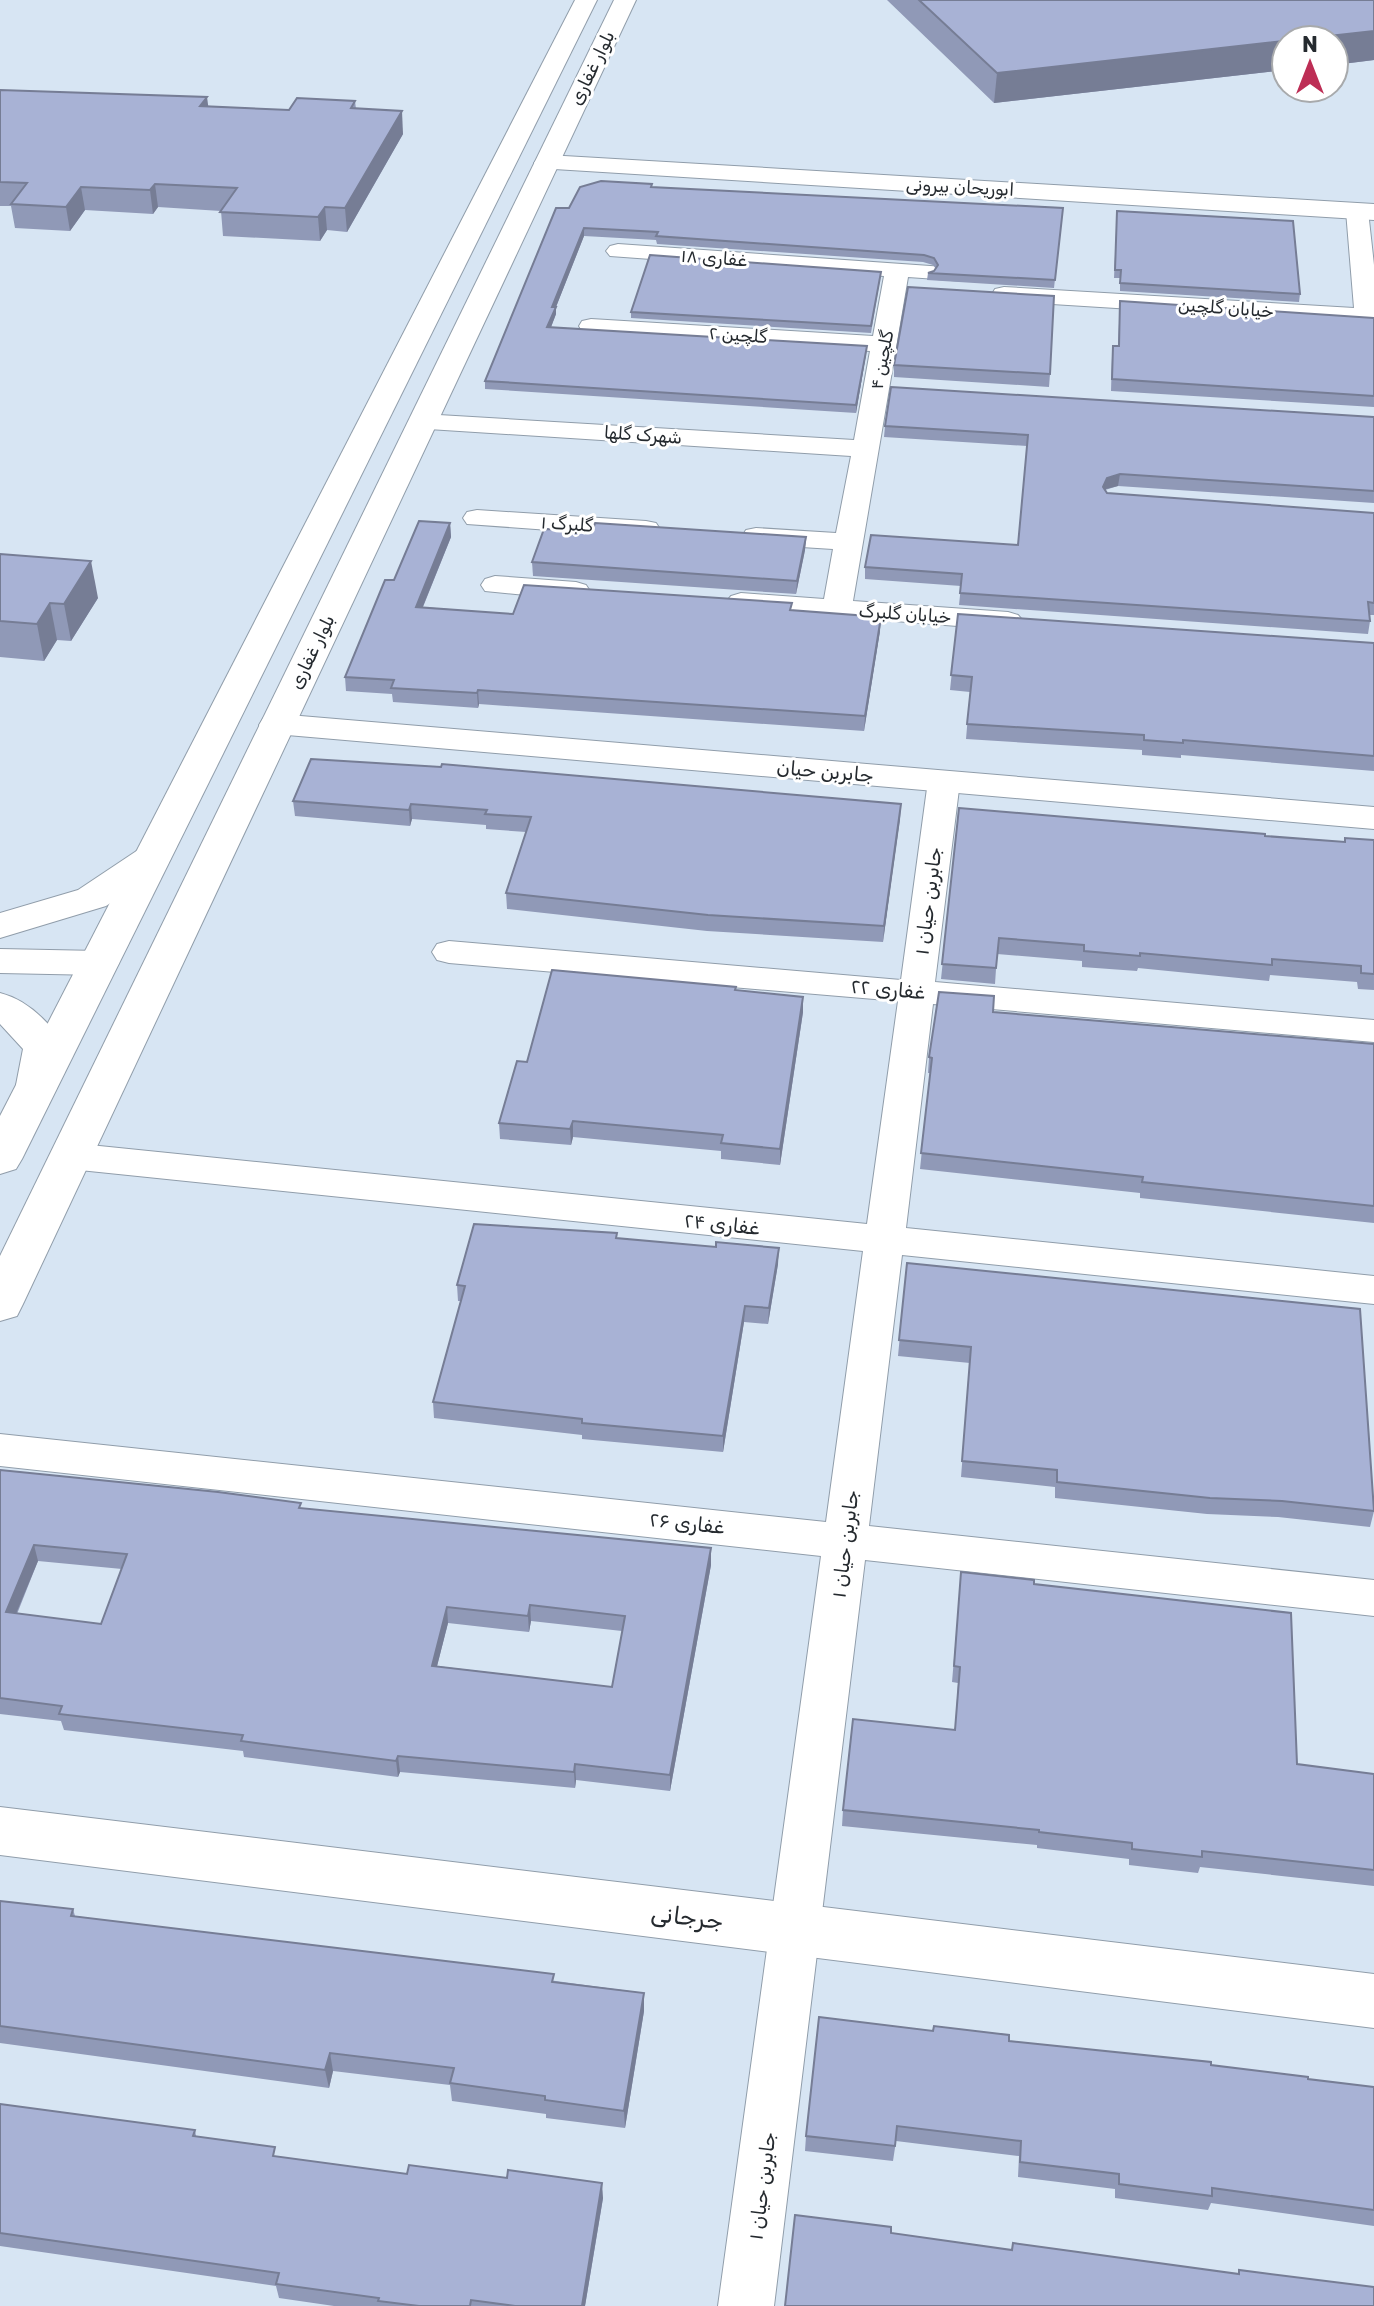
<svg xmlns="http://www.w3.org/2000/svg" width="1374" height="2306" font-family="Rubik,Cairo,sans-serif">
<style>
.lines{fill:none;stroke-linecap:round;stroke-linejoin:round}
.minor-casing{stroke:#909daa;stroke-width:2}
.tertiary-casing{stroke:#909daa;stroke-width:2}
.primary-casing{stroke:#909daa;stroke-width:2}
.minor{fill:#fff;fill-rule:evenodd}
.tertiary{fill:#fff;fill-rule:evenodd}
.primary{fill:#fff;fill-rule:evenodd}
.wall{fill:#9099b7;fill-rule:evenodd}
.shaded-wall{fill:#767d95}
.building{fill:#a8b2d5;stroke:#767d95;stroke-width:2;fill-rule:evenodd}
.labels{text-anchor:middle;stroke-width:6;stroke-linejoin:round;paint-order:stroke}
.far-street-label{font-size:18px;fill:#252a2f;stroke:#fff}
.street-label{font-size:20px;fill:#252a2f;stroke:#fff}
.near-street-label{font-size:24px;fill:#252a2f;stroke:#fff}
</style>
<rect width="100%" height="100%" fill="#d7e5f3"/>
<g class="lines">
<defs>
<g id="minor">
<path d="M1357,204l8,2 3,5 6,54v59l-370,-23 -9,-2 -3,-5 3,-5 9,-2 350,21 -8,-97 3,-5z"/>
<path d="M618,244l355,25 4,5 -4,5 -8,2 -57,-4 -55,324 155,11 10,3 5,6 -5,6 -10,3 -277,-22 -5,-6 5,-6 10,-3 83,6 9,-50 -77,-5 -10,-2 -4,-6 4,-6 10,-2 80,5 15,-77 -438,-28 -4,-6 4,-6 9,-2 432,26 16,-89 -279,-18 -9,-2 -3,-5 3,-5 9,-2 282,17 11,-60 -274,-20 -4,-5 4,-5z"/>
<path d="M477,510l169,11 10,2 4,6 -4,6 -10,2 -179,-13 -4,-6 4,-6z"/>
<path d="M495,576l81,6 10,3 4,6 -4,6 -10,3 -91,-9 -4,-6 4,-6z"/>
<path d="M944,771l11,3 5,7 -25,201 439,38v22l-441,-38 -27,224 468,48v28l-472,-49 -33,271 505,54v36l-509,-56 -91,746h-56l103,-750 -821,-90v-32l826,88 37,-271 -793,-82 -13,-4 -6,-9 6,-9 13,-4 797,81 31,-223 -449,-38 -12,-3 -5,-8 5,-8 12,-3 452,39 27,-199 5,-7z"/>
</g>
<g id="tertiary">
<path d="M547,155l827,49v16l-836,-52 -4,-5 4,-5z"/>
<path d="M277,714l1097,93v22l-1110,-96 -5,-8 5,-8z"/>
<path d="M152,846l14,4 5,8 -5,8 -60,40 -106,32v-25l78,-23 60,-40z"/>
<path d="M0,949l99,2 14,3 6,9 -6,9 -14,3 -99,-2z"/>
<path d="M0,993c28,7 50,30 66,54l-8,38 -6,10 -15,4 -15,-4 -6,-10 7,-36 -23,-25z"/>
<path d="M0,1807l1374,167v54l-1374,-173z"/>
</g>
<g id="primary">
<path d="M575,0h22l-575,1159 -6,10 -16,5v-58z"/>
<path d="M614,0h22l-613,1304 -6,12 -17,5v-65z"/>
</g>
</defs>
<use href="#minor" class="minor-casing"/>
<use href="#tertiary" class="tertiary-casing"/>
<use href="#primary" class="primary-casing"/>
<use href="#minor" class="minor"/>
<use href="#tertiary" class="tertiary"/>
<use href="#primary" class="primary"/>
</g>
<g class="wall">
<path d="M887,0h487v60l-40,5 -48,-25v30l-292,33z"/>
<path d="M0,90l208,16 81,4 66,-9 1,8 47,25 -56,98 -20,-2 -7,11 -97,-5 -2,-25 -63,-4 -5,7 -68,-4 -15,21 -55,-3 -4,-22h-11z"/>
<path d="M652,187l411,21 -9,80 -127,-8 1,-7 6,-2 2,-2 -3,-4 -10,-3 -266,-18 -1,-4 -72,-4 -28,71v7l-5,13 315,27 -10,59 -371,-24v-8l84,-173z"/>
<path d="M1117,211l183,83 -1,8 -179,-11v-13h-6z"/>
<path d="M880,279l-9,54 -240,-15v-6z"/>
<path d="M1120,301l254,17v89l-263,-16 1,-34 1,-11h5z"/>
<path d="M894,365l156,9 -1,13 -155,-10z"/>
<path d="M1374,417v86l-256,-17 -13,4 2,3 267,20v102h-4v6l-2,13 -409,-29 2,-19 -96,-7v-12l153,-22 9,-99 -143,-9 1,-11z"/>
<path d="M450,523l1,14 -28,70 90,7 279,-4 88,21 -16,100 -385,-27 -1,4 -85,-6 -1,-8 -46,-3 -1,-14 49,-97z"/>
<path d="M593,530l213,7 -1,13 -9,44 -263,-18 -1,-14z"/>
<path d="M0,554l98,44 -27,43 -14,-1 -13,21 -44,-4z"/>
<path d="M958,614l416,29v128l-193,-16v3l-39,-3v-5l-176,-11 4,-47 -20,-2z"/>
<path d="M293,801l608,3 -18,138 -176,-11 -200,-22 -1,-16 20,-61 -40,-3v-4l-74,-6 -2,7 -115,-10z"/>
<path d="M959,808l306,28 79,6 1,-4 29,2v150l-16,-1 -1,-7 -87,-7 -1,6 -131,-13 -1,3 -55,-4v-6l-85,-7 -2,30 -54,-5z"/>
<path d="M736,991l67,21 -23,153 -59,-6v-8l-148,-14 -2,8 -71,-6 -1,-16 28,-61z"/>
<path d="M993,1012l381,32v179l-234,-25v-5l-220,-24 10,-96h-2l1,-16z"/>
<path d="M617,1238l161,26 -10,60 -24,-2 -21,130 -141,-13v-4l-148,-17 -1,-16 28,-101h-3l-1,-16z"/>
<path d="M907,1263l467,248 -4,16 -92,-10 -71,-3 -152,-16v-11l-94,-10 9,-114 -72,-7z"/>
<path d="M0,1470l302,38 409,57 -41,226 -94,-11 -1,8 -175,-16 -2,5 -154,-20 -1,-6 -179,-21 -3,-9 -61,-7zM38,1561l84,8 -21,55 -84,-10zM531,1621l91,10 -10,56 -175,-21 11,-43 81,9z"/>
<path d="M1034,1584l263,180 77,10v112l-174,-19 -2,6 -69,-8v-6l-92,-11v-3l-195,-19 1,-16 112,-80 3,-47 -6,-1 8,-94z"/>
<path d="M0,1901l73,8 2,7 569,77v18l-19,117 -79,-10v-4l-94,-13 -2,-16 -117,-14 -4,17 -329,-45z"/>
<path d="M1009,2041l202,24 97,14 66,8v139l-163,-23 -3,7 -93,-12v-9l-97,-12 1,-21 -123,-15 -3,20 -88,-10 1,-15z"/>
<path d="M0,2104l195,26 1,6 81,21 130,17 196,24 -18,108h-251l-55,-8 -3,-12 -276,-40z"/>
</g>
<g class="shaded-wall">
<path d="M1374,31v29l-40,5v-25h-41z"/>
<path d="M1286,41v29l-292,33 3,-30z"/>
<path d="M207,97l3,22 -10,-13z"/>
<path d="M402,111l1,23 -56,98 -2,-24z"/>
<path d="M155,184l3,23 -5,7 -3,-24z"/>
<path d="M81,187l4,23 -15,21 -4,-24z"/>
<path d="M325,207l2,23 -7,11 -2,-24z"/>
<path d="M584,228v8l-28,71v7l-8,21 -1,-8 5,-20z"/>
<path d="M867,346l-1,8 -10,59v-8z"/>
<path d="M1120,474l-2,12 -12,3 -4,10 1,-12 4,-9z"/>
<path d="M450,523l1,14 -34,84 -1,-14z"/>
<path d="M806,537l-1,13 -9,44 1,-13z"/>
<path d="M91,561l7,37 -27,43 -7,-37z"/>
<path d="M50,603l7,37 -13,21 -7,-37z"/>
<path d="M881,617l-1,14 -16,100 1,-15z"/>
<path d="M478,690l1,14 -1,4 -1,-15z"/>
<path d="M411,804l1,15 -2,7 -1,-16z"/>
<path d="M901,804l-1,16 -17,122 1,-16z"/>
<path d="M803,997v15l-23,153v-16z"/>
<path d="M573,1121v16l-2,8 -1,-16z"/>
<path d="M779,1248l-1,16 -10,60 1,-16z"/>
<path d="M745,1306l-1,16 -21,130v-16z"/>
<path d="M34,1545l4,16 -28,67 -4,-16z"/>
<path d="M711,1548v17l-41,226v-16z"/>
<path d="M530,1605l1,16 -2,11 -1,-16z"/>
<path d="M447,1607l1,16 -15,59 -1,-16z"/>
<path d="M398,1756l2,16 -2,5 -2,-16z"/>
<path d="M575,1764l1,16 -1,8 -1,-16z"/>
<path d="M644,1993v18l-19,117 -1,-17z"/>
<path d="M330,2053l3,18 -4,17 -4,-18z"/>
<path d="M602,2183l1,15 -18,108h-3z"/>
</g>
<g class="building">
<path d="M919,0h455v31l-377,42z"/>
<path d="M0,90l207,7 -7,9 89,4 8,-12 58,3 -4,7 51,3 -57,97 -20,-1 -7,10 -98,-5 17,-24 -82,-4 -5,6 -69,-3 -15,20 -55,-3 16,-21 -27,-1z"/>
<path d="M601,181l51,3 -1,3 412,21 -8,72 -127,-7 6,-2 4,-6 -4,-7 -10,-3 -268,-19 2,-4 -74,-4 -32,79h4l-9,20 320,19 -11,59 -371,-24 71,-173h13l11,-21z"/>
<path d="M1117,211l176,10 7,73 -180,-11 1,-13h-6z"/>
<path d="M650,255l231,17 -10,54 -240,-14z"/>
<path d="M908,287l146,9 -4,78 -156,-9z"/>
<path d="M1120,301l254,17v78l-262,-17 1,-33h6z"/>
<path d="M891,387l483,30v74l-254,-17 -13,4 -4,9 4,6 267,20v90l-6,-1 2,19 -410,-28 2,-19 -97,-7 6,-32 147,10 10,-110 -143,-9z"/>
<path d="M419,521l31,2 -34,84 97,7 11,-29 268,18 -2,7 91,7 -16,99 -387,-26 -1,3 -86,-5 3,-8 -49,-3 40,-97h9z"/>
<path d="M595,523l211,14 -9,44 -265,-19 12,-33 49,1z"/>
<path d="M0,554l91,7 -27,43 -14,-1 -13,21 -37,-3z"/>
<path d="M958,614l416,29v113l-191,-16v3l-39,-3v-5l-177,-11 5,-47 -21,-2z"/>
<path d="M311,759l130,8 1,-3 459,40 -17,122 -176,-11 -202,-22 25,-76 -46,-3 2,-4 -76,-6 -2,6 -116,-9z"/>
<path d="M959,808l306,26v2l80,6v-4l29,2v134l-13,-1v-7l-89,-7v6l-132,-12v3l-56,-5v-6l-85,-7 -3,30 -54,-4z"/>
<path d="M552,970l184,17 -1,3 68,7 -23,152 -59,-6 2,-8 -150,-14 -3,8 -71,-6 18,-62 10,1z"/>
<path d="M939,992l55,4 -1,16 381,32v162l-232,-24 1,-5 -222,-24 11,-95 -3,-1z"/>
<path d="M474,1224l143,9 -1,5 100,9v-5l63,6 -10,60 -24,-2 -22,130 -141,-13v-4l-149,-17 32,-116 -8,-1z"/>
<path d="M907,1263l453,46 14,202 -92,-10 -72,-3 -153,-16v-12l-95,-9 9,-114 -72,-7z"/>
<path d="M0,1470l218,22 83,11 -2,5 412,40 -41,227 -95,-11 -1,8 -176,-16 -2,5 -155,-20 2,-6 -184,-21 3,-8 -62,-8zM34,1545l93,9 -26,70 -95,-12zM530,1605l95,11 -13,71 -180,-21 15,-59 81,9z"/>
<path d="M961,1572l73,8v4l257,29 6,151 77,10v96l-172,-19v6l-70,-8v-6l-93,-11v-2l-196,-20 10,-91 102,11 5,-63 -6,-1z"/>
<path d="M0,1901l73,8 -2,7 483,58 -2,8 92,11 -20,118 -79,-11v-4l-95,-13 4,-15 -124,-15 -5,17 -325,-44z"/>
<path d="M819,2017l114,14 1,-5 75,9v6l202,21v3l97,12v2l66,8v123l-162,-22v8l-93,-12v-10l-99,-12 1,-21 -124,-15 -2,20 -89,-10z"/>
<path d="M0,2104l195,26 -2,6 82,11 -2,9 134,18 2,-9 98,13 1,-8 94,13 -20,123h-67l-44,-6 -1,6h-51l-41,-5 1,-3 -103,-14 3,-11 -279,-40z"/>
<path d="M795,2215l96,12v6l121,17 1,-7 226,31v-4l135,17v19h-589z"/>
</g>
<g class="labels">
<g class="far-street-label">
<text transform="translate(592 68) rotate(-64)" y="6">بلوار غفاری</text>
<text transform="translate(960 187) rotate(3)" y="6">ابوریحان بیرونی</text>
<text transform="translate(714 258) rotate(4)" y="6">غفاری ۱۸</text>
<text transform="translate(1226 308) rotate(4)" y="6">خیابان گلچین</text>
<text transform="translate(738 335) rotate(4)" y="6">گلچین ۲</text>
<text transform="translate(882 360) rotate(-79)" y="6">گلچین ۴</text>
<text transform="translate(643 435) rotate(4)" y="6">شهرک گلها</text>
<text transform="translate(567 524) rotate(4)" y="6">گلبرگ ۱</text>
<text transform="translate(905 614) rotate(4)" y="6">خیابان گلبرگ</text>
<text transform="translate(312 652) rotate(-64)" y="6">بلوار غفاری</text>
</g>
<g class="street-label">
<text transform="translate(825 771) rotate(5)" y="7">جابربن حیان</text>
<text transform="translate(928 901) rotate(-83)" y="7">جابربن حیان ۱</text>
<text transform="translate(888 989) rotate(5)" y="7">غفاری ۲۲</text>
<text transform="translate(722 1224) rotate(6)" y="7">غفاری ۲۴</text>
<text transform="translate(687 1523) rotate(6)" y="7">غفاری ۲۶</text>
<text transform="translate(845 1544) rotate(-83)" y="7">جابربن حیان ۱</text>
<text transform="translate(762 2186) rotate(-83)" y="7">جابربن حیان ۱</text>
</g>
<g class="near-street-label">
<text transform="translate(687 1917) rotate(7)" y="8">جرجانی</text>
</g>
</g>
<g transform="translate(1310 64)"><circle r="38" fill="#ffffff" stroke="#a8aaac" stroke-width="2"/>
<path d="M0-6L14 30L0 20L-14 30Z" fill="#bd2e55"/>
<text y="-12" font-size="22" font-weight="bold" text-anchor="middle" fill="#252a2f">N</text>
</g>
</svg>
